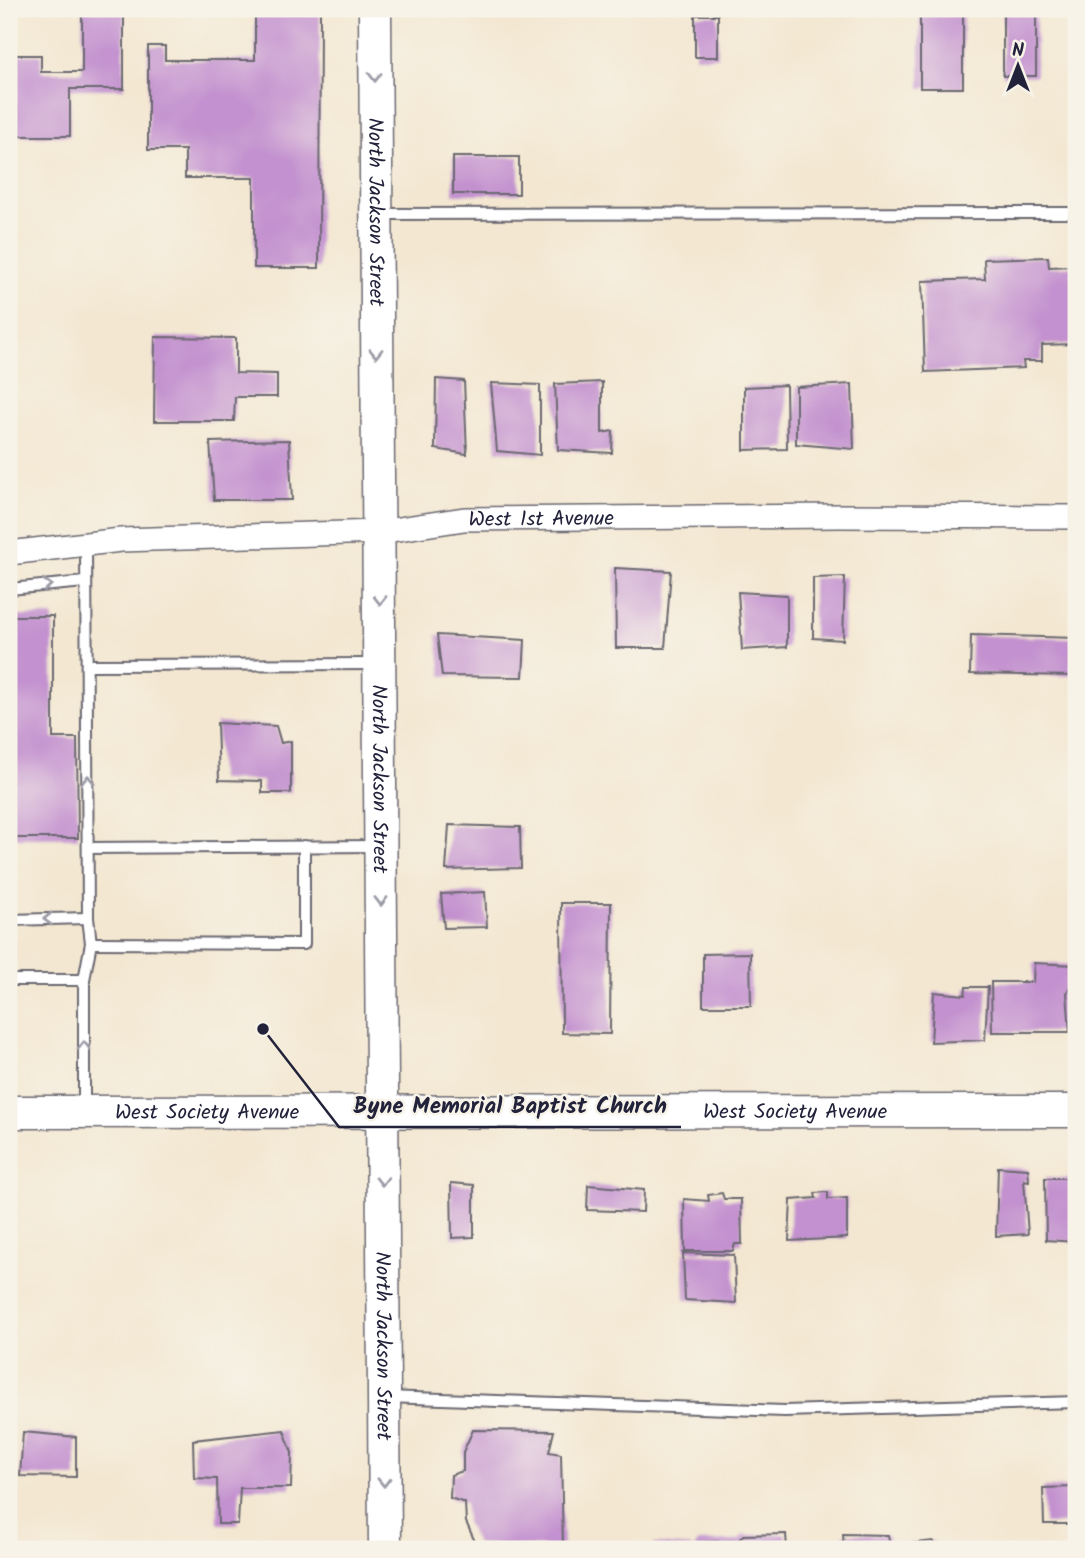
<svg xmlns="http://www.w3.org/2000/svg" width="1085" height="1558" font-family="Kalam,sans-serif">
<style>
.building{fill:#c391cf}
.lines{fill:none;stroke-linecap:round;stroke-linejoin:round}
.lane-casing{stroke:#6b6770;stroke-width:14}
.street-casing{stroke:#6b6770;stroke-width:26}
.secondary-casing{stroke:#6b6770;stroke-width:35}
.lane{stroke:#fff;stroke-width:10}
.street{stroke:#fff;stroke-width:23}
.secondary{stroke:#fff;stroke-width:32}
.oneway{stroke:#9c9ca7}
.labels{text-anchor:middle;stroke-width:5;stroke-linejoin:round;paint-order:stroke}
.street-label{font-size:21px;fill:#22223b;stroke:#f7f3e8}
.leader{fill:none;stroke:#22223b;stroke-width:2.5}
.callout-dot{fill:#22223b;stroke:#f7f3e8;stroke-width:2.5}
.callout-label{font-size:23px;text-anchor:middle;font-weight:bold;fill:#22223b;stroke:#f7f3e8;stroke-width:5;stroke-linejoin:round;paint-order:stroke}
</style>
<rect width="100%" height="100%" fill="#f7f3e8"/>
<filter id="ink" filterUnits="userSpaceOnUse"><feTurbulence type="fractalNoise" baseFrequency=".0143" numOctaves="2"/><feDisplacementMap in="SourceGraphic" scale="14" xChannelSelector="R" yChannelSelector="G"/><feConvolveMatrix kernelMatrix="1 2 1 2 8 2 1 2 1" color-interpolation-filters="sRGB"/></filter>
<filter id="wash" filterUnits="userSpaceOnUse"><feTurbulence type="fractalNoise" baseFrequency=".00686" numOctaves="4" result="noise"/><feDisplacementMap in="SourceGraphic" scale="28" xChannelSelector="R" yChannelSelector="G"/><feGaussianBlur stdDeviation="1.57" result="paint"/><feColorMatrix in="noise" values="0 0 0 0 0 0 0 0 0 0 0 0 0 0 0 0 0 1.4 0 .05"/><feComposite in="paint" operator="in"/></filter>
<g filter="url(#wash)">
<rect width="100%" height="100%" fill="#f3e7d1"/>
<g id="blocks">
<g class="building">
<path d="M82,9h42v80h-54v47h-61v-81h32v17h41z"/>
<path d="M255,9h65l-1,259h-65v-90h-69v-28h-37v-104h17v14h90z"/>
<rect x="920" y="9" width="43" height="79"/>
<rect x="1003" y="11" width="33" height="65"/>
<rect x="695" y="15" width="23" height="42"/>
<rect x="453" y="157" width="66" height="37"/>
<path d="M1048,257l1,10 27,-1v78l-34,1v16h-19l1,7 -99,4 -3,-91 63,-2 -1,-20z"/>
<path d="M155,337l81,1v35l41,1v23h-42l-1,24h-80z"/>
<path d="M436,379l28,2 3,73 -32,-5z"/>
<path d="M602,382v51l11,-2 -1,22 -54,-3 -3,-66z"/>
<path d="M491,383l49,2v70l-43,-4z"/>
<path d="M852,384l2,65 -58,-5v-57z"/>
<path d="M786,385l1,64 -43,1v-63z"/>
<path d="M289,440l3,60h-78l-4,-58z"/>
<path d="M615,568l56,3 -6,77h-49z"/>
<path d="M845,577l-2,63 -30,-2v-60z"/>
<path d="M738,592l49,3v52l-45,3z"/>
<path d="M9,616h44v122h24l1,100h-69z"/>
<path d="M437,635l88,5 -2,37 -81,-1z"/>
<path d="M971,635l105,3v38l-106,-2z"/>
<path d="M217,723l59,3 5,17 10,-2v52h-29v-12l-43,-1z"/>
<path d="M449,825l71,2 1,41 -75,2z"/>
<path d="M485,892l2,35 -43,1 -3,-34z"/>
<path d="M561,903h50l-1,131 -48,-1z"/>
<path d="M750,953l1,53h-48v-52z"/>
<path d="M1034,963l42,2v17h-4l-5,11 3,39h-78l-1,-50h42z"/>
<path d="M966,987h22l-3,53 -54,2 3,-50 31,3z"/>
<path d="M998,1167l30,2 1,12 -5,-1 4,54 -32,2z"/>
<path d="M1045,1178h31v64l-30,-2z"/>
<path d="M451,1183l23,2v52l-22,1z"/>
<path d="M588,1185l56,5 -1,22 -56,-2z"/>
<path d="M828,1192v7l19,-1v40l-58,3 2,-41 25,-2 -1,-5z"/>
<path d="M722,1193l2,6h17l1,45h-7l-2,7h-48l-1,-52 25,2 -1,-6z"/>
<path d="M683,1253l51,2 2,48 -51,-3z"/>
<path d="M284,1430l8,23 -1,35h-51l-2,36h-20l-1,-45 -23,-1 -1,-38z"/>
<path d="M473,1430l81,1 -5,21 12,2 2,94 -87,-4 -10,-22 -1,-19 -15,-5 1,-23 12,-4v-19z"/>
<path d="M23,1432l53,5v40l-56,-1z"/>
<path d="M1076,1487v37h-32l-1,-36z"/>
<path d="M786,1534l1,15h-93l4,-7 40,-1 5,-6z"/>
<path d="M843,1534l45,1 2,11 43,-5 4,8h-93z"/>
<path d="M654,1544l38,3v2h-38z"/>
<path d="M976,1546v3h-18v-2z"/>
</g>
</g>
</g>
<g filter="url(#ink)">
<use href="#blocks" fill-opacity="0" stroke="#6b6770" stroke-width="2"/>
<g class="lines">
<defs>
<g id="lane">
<path d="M378,214l698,-1"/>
<path d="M9,589l76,-7"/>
<path d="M88,665l288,-1"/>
<path d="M88,848l288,-2"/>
<path d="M9,920l79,-2"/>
<path d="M91,943l213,1v-98"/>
<path d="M9,980h75"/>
<path d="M84,1108v-128l7,-37 -3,-25 -2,-373"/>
<path d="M386,1397l399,14 291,-9"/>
</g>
<g id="street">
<path id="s1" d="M9,553l112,-13 258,-8 85,-13 374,-3 238,1"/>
</g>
<g id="secondary">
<path id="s2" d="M375,9l10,1540"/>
<path id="s3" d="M9,1112l1067,-1"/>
</g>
</defs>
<use href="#lane" class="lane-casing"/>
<use href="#street" class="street-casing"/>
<use href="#secondary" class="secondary-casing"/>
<use href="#lane" class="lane"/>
<use href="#street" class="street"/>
<use href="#secondary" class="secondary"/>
</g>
<defs><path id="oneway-chevron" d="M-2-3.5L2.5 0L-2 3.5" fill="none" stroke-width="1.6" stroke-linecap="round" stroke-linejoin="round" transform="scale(1.75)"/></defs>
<g class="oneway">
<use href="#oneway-chevron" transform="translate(375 77) rotate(90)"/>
<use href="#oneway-chevron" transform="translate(376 353) rotate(90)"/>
<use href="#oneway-chevron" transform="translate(47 585) rotate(-5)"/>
<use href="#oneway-chevron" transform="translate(380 600) rotate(90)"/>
<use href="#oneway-chevron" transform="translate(88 780) rotate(-90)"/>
<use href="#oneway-chevron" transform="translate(381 901) rotate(90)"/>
<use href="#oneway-chevron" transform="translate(48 919) rotate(179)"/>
<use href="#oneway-chevron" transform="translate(84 1046) rotate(-90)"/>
<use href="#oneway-chevron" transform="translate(382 1181) rotate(90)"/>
<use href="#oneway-chevron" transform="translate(384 1482) rotate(89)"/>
</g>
</g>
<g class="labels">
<g class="street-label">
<text dy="7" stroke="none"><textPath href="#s2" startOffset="203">North Jackson Street</textPath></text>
<text dy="7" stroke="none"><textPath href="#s1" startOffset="534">West 1st Avenue</textPath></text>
<text dy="7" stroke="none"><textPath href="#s2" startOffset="770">North Jackson Street</textPath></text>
<text dy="7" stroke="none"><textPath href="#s3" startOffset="198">West Society Avenue</textPath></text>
<text dy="7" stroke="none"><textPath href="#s3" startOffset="786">West Society Avenue</textPath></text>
<text dy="7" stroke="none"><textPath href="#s2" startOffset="1337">North Jackson Street</textPath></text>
</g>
</g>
<path class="leader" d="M263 1029L339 1127H681"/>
<circle class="callout-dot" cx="263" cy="1029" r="7"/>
<g class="callout-label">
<text x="510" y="1113">Byne Memorial Baptist Church</text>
</g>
<rect width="1085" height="1558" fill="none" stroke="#f7f3e8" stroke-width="35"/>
<g transform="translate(1018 66)" stroke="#f7f3e8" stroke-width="5" paint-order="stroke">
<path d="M0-5L12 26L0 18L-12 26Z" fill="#22223b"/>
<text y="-10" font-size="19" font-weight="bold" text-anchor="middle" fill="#22223b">N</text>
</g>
</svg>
